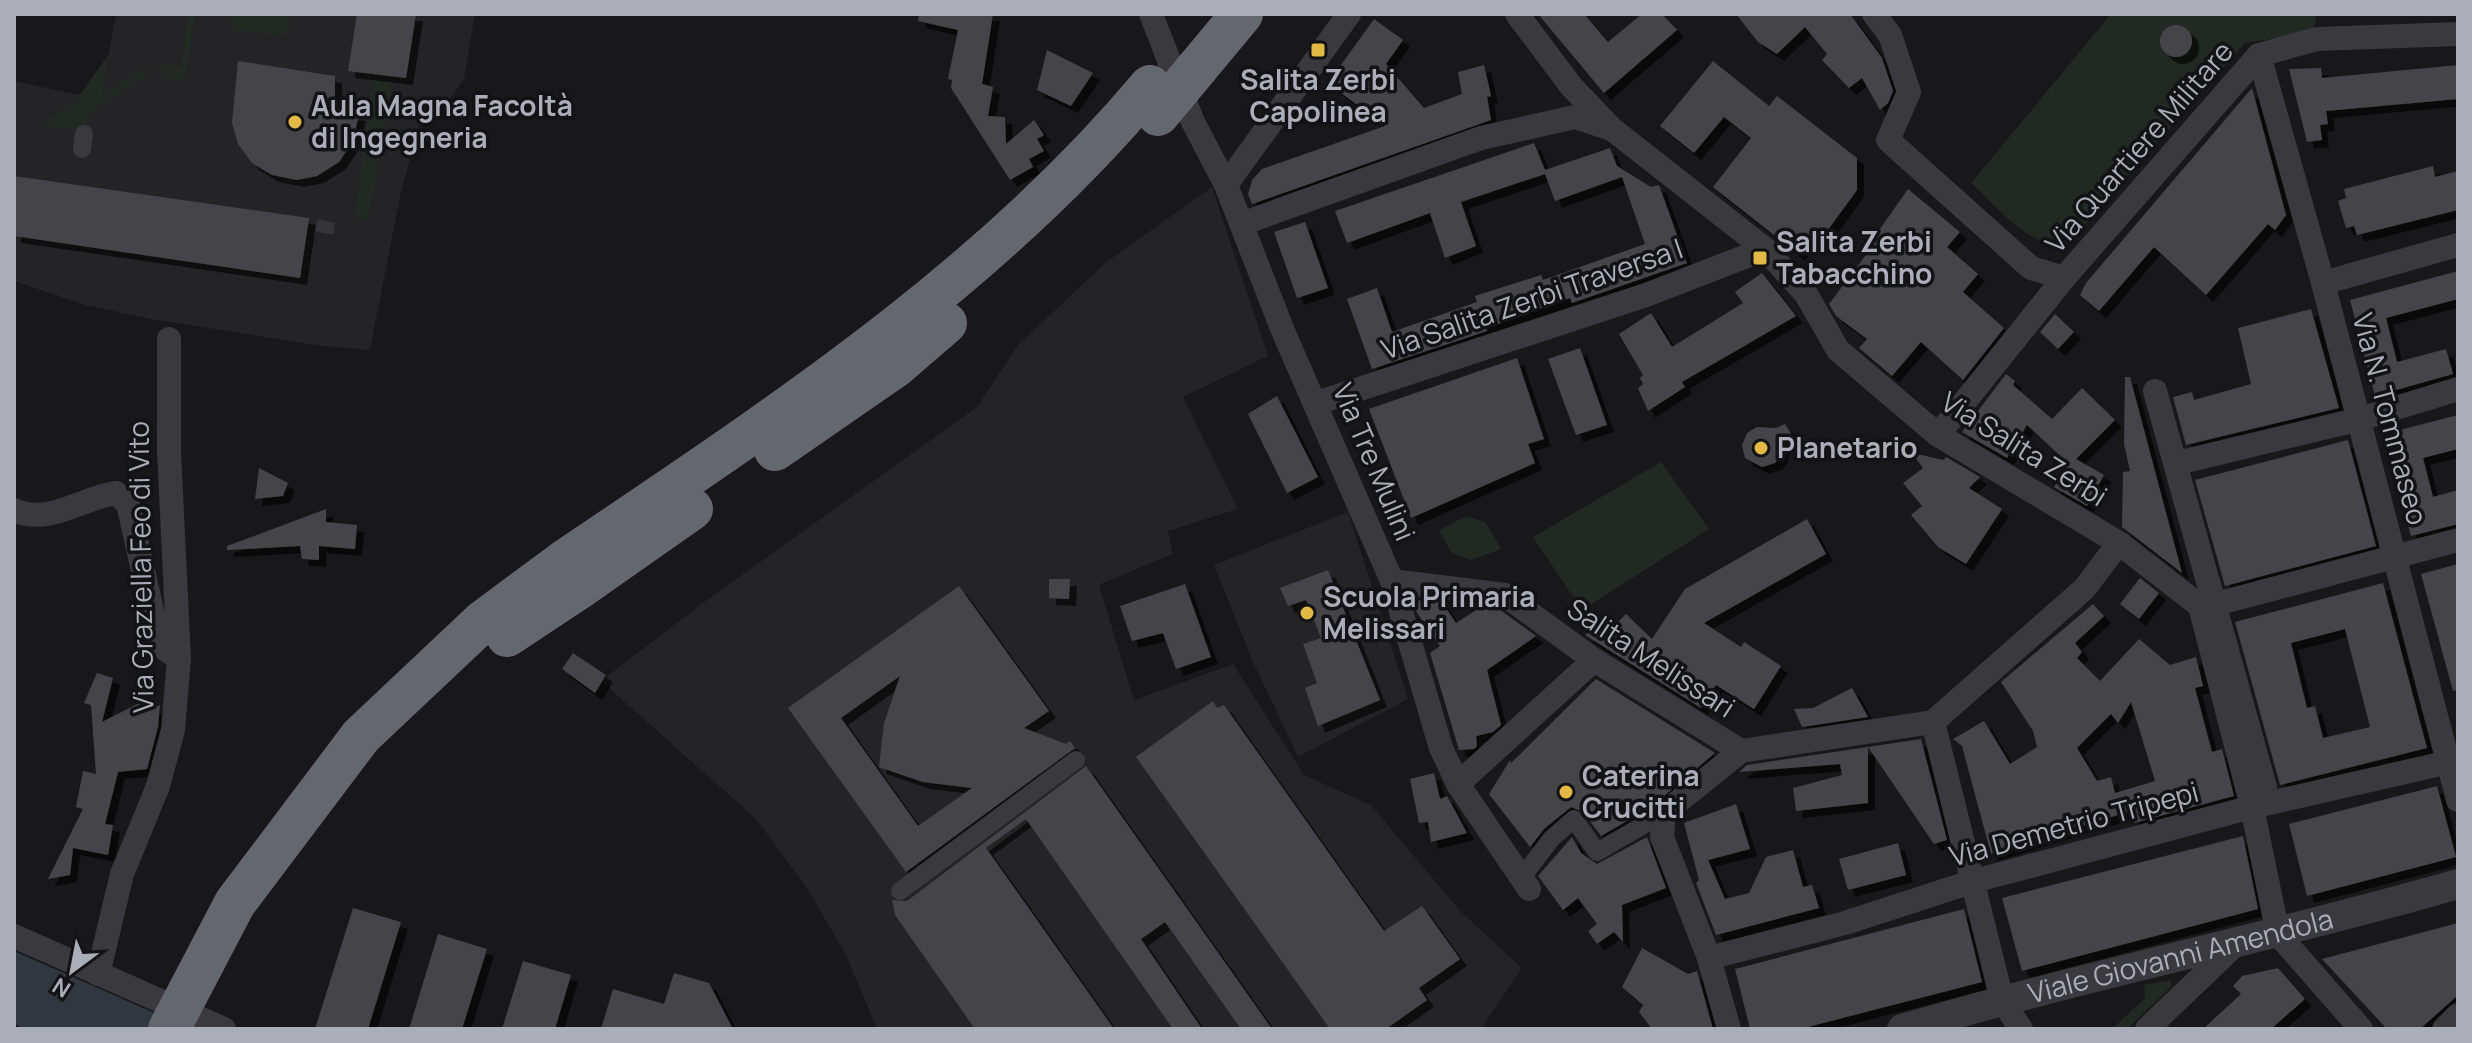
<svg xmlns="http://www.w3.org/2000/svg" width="2472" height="1043" font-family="Manrope,sans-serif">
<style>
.built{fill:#242326}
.green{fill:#222923}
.water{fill:#30373e}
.building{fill:#454449;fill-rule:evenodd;filter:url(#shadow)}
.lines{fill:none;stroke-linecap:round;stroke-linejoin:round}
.pedestrian-tunnel{stroke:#353539;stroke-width:18;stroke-dasharray:18 9;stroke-linecap:butt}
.pedestrian{stroke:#39393e;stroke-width:18}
.minor{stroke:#39393e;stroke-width:24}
.tertiary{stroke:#39393e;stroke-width:30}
.motorway{stroke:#65676e;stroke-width:42}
.motorway-bridge{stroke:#65676e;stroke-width:42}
.poi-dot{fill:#e3b945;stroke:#131214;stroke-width:3}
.labels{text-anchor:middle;stroke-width:7;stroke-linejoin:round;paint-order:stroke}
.poi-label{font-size:28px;font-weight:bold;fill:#abaeb8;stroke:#131214;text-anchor:start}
.street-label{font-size:28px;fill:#abaeb8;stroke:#131214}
</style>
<defs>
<filter id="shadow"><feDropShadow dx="7" dy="7" stdDeviation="0" flood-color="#0009"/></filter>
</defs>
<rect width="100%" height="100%" fill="#181719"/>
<g class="built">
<path d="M116,14h359l-11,65 -16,23 -28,21 -19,69 -31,158 -48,-4 -171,-27 -66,-14 -71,-24v-200l66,14 29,-41z"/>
<path d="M1212,187l56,169 -85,41 55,112 -70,22 5,23 -74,31 35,115 99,-36 71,111 67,30 89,106 62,57 -41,61h-604l-31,-74 -39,-67 -51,-69 -155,-138 99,-76 277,-198 41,-62 87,-82z"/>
<path d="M1348,512l60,187 -110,58 -45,-95 -39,-97z"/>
</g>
<g class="green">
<path d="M188,14h8l-11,66 -26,-3 -1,-12 22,2z"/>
<path d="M231,14h59l1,20 -16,2 -44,-7z"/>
<path d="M2111,14h196l9,3 -2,15 -69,11 -177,201c-38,7 -71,-38 -97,-61z"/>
<path d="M109,54l-6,40 43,-28v10l-54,36 -11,19 -43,-7 36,-21z"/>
<path d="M372,79l20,4 -23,137 -15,-1z"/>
<path d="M1661,462l48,67 -127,81 -49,-73z"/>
<path d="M1467,516l19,7 15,26 -30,11 -19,-7 -13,-23z"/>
<path d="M2171,980v7l-44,42h-15l33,-31 -1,-13z"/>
</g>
<path class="water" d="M14,951l177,78h-166l-11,-5z"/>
<g class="building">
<path d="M357,14h59l-10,64 -58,-7z"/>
<path d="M919,14h74l-11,70 11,3 -5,29 17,1 1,27 28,-24 10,15 -7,4 7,12 -15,8 4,8 -23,13 -59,-92 1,-8 -4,-1 10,-49 -40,-9z"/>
<path d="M1538,14h46l24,28 34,-28h20l15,16 -73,63z"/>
<path d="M1736,14h114l32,44 11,33 -5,12 -8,7 -18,-32 -13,10 -27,-28 5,-6 -22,-27 -28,27 -19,-12z"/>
<path d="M1374,19l29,21 -17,24 38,44 38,-14 -4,-22 26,-7 7,31 -4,1 4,23 -239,84 -4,-10 4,-14 10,-11 123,-43 -57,-43z"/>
<circle cx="2176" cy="41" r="16"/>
<path d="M1047,50l46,23 -22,33 -34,-16z"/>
<path d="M238,61l97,15v36l24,2 -6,27 -14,21 -22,14 -20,4 -25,-5 -20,-12 -14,-19 -6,-21z"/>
<path d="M1713,61l56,45 8,-10 80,62v32l-35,48 -7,-6 -17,22 -85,-67 38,-49 -27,-21 -30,36 -34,-27z"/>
<path d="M2458,65v34l-132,12 2,13 -8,1 2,15 -15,2 -18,-73 32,-1 1,10z"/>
<path d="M2252,88l34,127 -11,15 -7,-6 -62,71 -52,-48 -55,64 -19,-16 6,-12z"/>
<path d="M1534,143l11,27 65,-22 7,18 34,21 8,-2 28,78 -115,40 -2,-5 -83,30v3l-115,38 -25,-70 30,-11 15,44 85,-30 -2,-6 66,-21 2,5 102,-36 -23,-67 -67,24 -10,-27 -84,28 15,44 -31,12 -15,-45 -83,30 -12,-32z"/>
<path d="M2433,166l2,11 23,-6v39l-101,25 -3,-9 -8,2 -8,-27 8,-3 -2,-9z"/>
<path d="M14,176l295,42 -9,60 -286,-42z"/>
<path d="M1908,189l52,43 -13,15 31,27 -15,18 41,36 -41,52 -42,-38 -29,34 -33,-28 8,-9 -31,-23 -7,-12 49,-65 -3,-3z"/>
<path d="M1305,222l23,66 -31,10 -23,-66z"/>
<path d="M2458,271v28l-72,19 11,44 49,-13 7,25 -78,22 -25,-96z"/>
<path d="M1762,273l34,43 -114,66 3,5 -37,24 -10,-23 5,-4 -3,-6 3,-3 -24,-41 32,-21 21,34 71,-44 -8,-11z"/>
<path d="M2311,309l28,99 -153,37 -13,-48 19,-5 2,8 57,-16 -13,-56z"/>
<path d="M2055,314l19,18 -16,17 -18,-17z"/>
<path d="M1580,348l27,77 -31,10 -28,-76z"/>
<path d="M1517,358l27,81 -16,5 7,19 -124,55 -42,-109z"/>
<path d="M2006,374l9,7 -2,4 39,34 30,-31 33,32 -39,39 28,16 -17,31 -33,-19 14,-24 -41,-38 -20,33 -45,-26z"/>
<path d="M2125,377h5l52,196 -60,-46 1,-55 7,-1 -6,-27z"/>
<path d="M1277,396l41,81 -31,16 -39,-79z"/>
<path d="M2458,415v34l-35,9 10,39 25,-7v34l-47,12 -27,-102z"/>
<path d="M1785,424l8,13 -10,6 -3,14 -5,6 -13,4 -17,-9 -3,-13 5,-12 10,-6 19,1z"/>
<path d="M2348,440l28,106 -151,40 -30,-106z"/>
<path d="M1912,453l32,7 2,-3 34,20 -11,11 33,21 -36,55 -28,-17 -27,-32 11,-9 -19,-23 20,-15z"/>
<path d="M259,468l29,15 -5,13 -28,3z"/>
<path d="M326,509v13l31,3 -2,24 -36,-3v14l-17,-1 -2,-13 -73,4v-4z"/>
<path d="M1807,519l19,35 -122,69 37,24 3,-5 37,24 -27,43 -38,-24 -15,23 -116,-73 27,-19 6,6 8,-8 26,25 33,-50z"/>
<path d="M2458,564v126l-5,1 -32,-117z"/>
<path d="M1328,570l52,130 -62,26 -13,-38 12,-5 -14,-39 18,-6 -15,-38 -18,6 -8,-18z"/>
<path d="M2140,578l19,15 -20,26 -19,-15z"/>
<path d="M1049,579h21l-1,20 -20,-1z"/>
<path d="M2383,583l44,165 -147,37 -45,-163zM2345,629l25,98 -47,11 -8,-32 -8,2 -16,-65z"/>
<path d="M1185,584l26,73 -35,12 -13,-36 -31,8 -12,-35z"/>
<path d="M959,586l90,125 -25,17 42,16 4,-3 5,7 -169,124 -118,-164zM900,676l-16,47 -5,44 44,15 49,6 -54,38 -77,-108z"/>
<path d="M1420,600l22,2 14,21 25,-16 18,2 37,27 -49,34 14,55 -8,7 -17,4 1,10 -3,3 -15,1 -29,-97 10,-7 -23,-33 -3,-9z"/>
<path d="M2093,604l11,12 -29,27 7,9 -5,6 23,23 39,-42 31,26 26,-8 7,29 -8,2 17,64 10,-3 12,47 -100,27 -3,-12 -140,43 -29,-108 -9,-7 31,-18 26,43 27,-17 -4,-16 -32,-49zM2131,702l24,79 -40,12 -4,-16 -14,4 -20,-33 34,-34 7,9z"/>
<path d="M573,653l33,22 -11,18 -33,-24z"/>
<path d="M97,673l16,5 -11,44 47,-24 5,10 6,-3 -2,22 -11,42 -29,3 -13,52 8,1 -5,30 -35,-7 -3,27 -22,4 35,-70 -7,-2 7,-36 13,3 -5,-69 -7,-2z"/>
<path d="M1596,679l119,74 -64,54 -50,29 -18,-24 -12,-5 -27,22 -14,18 -41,-53 21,-34 1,3z"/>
<path d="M1852,688l16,29 -66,10 -8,-18 19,-1z"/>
<path d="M1213,701l4,7 7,-3 160,226 38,-25 38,53 -41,29 8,12 -41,29h-56l-194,-272z"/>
<path d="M1921,739l26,101 -13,4 -66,-97v56l-72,8 -3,-23 49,-13 -2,-11 -101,8 8,-7z"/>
<path d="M1086,766l17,24 169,239h-31l-76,-107 -24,17 61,90h-29l-147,-210 -40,29 128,181h-139l-80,-114 -3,-15 15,1z"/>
<path d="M1434,773l6,26 7,-3 20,37 -36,9 -3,-20 -9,1 -9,-44z"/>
<path d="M2437,786l19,71 -149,39 -18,-72z"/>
<path d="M1736,804l14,45 -42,11 17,39 24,-6 17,-36 27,-7 10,37 9,-2 7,23 -103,27 -20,-52 3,-3 -15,-57z"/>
<path d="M2243,836l15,73 -236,62 -20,-73z"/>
<path d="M1572,837l9,16 16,11 50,-27 19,51 -44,17 1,37 -9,-10 -17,12 -9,-13 9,-7 -19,-26 -15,12 -25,-34z"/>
<path d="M1898,843l8,32 -58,15 -9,-31z"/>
<path d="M353,908l48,14 -33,107h-53z"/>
<path d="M1964,909l18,73 -182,47h-50l-15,-60z"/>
<path d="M2458,923v72l-38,34h-33l-65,-70z"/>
<path d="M438,934l49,15 -25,80h-53z"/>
<path d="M1642,948l46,26 9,-3 16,58h-61l-13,-17 4,-7 -21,-18z"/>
<path d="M523,961l48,14 -16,54h-53z"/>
<path d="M2278,968l27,31 -34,30h-68l38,-35 -8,-8 9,-10z"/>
<path d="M674,973l35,10 24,46h-132l12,-40 51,15z"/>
</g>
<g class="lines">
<path class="pedestrian-tunnel" d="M324,233l2,-12"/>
<g class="pedestrian">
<path d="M82,149l2,-15"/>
<path d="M1522,877l30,-39 22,-19 23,33 67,-39"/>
<path d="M900,891l176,-131"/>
</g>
<g class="minor">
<path d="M1151,14l42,108 33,63 57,146 109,250 49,167 17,36 71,105"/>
<path d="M1517,14l54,72 41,43 153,120 41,45 32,56 100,85 181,108 81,63 52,201"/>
<path d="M1874,14l16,21 19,57 -21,48 143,128 33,10"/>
<path d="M2259,55l64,228 135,517"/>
<path d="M1226,185l123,-171"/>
<path d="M1241,224l240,-86 94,-21 34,11"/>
<path d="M2323,283l135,-38"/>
<path d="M2155,391l110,396 -13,20 26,127 83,95"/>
<path d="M1317,403l329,-108 119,-46"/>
<path d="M1938,435l126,-157 195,-223 58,-16 141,-5"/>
<path d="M2177,463l183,-44 98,-30"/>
<path d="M14,510c35,16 67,-12 102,-17l12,11 30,133 7,12 14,10"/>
<path d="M1392,581l113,14 89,65 147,91"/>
<path d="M2216,604l242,-64"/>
<path d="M1933,722l69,278 19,29"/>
<path d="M1458,784l136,-124"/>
<path d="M14,936l210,93"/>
<path d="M1709,958l136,-35 129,-42 278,-74 206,-47"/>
<path d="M98,974l24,-100 36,-88 15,-56 6,-71 -10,-208v-112"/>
<path d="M1729,1029l-20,-71 -47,-121 2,-24 77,-62 192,-29 151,-133 35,-46"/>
<path d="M2147,1029l91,-87"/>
<path d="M2444,1029l14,-14"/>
</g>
<path class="tertiary" id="s1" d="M1902,1029c184,-54 372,-92 556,-145"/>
<g class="motorway">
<path d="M1197,68l45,-54"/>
<path d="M775,450l120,-83 51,-44"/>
<path d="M564,561c208,-141 423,-280 586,-475"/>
<path d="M578,589l114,-80"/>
</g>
<g class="motorway-bridge">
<path d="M1158,115l39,-47"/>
<path d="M507,636l71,-47"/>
<path d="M169,1029l66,-126 126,-167 122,-115 81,-60"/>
</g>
</g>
<g class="poi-dot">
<rect x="1310" y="42" width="16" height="16" rx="4"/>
<circle cx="295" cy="122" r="8"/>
<rect x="1752" y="250" width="16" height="16" rx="4"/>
<circle cx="1761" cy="448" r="8"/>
<circle cx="1307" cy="613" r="8"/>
<circle cx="1566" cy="792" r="8"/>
</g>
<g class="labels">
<g class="poi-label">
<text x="1318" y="90" text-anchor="middle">Salita Zerbi<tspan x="1318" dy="32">Capolinea</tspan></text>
<text x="311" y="116">Aula Magna Facoltà<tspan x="311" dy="32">di Ingegneria</tspan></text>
<text x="1776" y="252">Salita Zerbi<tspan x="1776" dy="32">Tabacchino</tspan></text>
<text x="1777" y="458">Planetario</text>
<text x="1323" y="607">Scuola Primaria<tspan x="1323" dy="32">Melissari</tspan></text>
<text x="1582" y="786">Caterina<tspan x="1582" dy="32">Crucitti</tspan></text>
</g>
<g class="street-label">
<text transform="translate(2139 147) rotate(-49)" y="10">Via Quartiere Militare</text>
<text transform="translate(1532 299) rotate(-19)" y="10">Via Salita Zerbi Traversa I</text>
<text transform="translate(2390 419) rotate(75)" y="10">Via N. Tommaseo</text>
<text transform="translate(2024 449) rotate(32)" y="10">Via Salita Zerbi</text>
<text transform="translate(1374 462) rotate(67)" y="10">Via Tre Mulini</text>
<text transform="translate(141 567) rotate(-91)" y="10">Via Graziella Feo di Vito</text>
<text transform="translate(1651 658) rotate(33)" y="10">Salita Melissari</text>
<text transform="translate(2074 824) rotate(-15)" y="10">Via Demetrio Tripepi</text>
<text dy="10" stroke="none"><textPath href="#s1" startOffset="288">Viale Giovanni Amendola</textPath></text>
</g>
</g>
<rect width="2472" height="1043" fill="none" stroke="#abaeb8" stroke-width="32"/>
<g transform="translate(72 971) rotate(212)" stroke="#131214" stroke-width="6" paint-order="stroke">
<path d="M0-6L14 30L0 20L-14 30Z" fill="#abaeb8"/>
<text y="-12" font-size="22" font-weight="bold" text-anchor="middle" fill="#abaeb8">N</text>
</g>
</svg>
